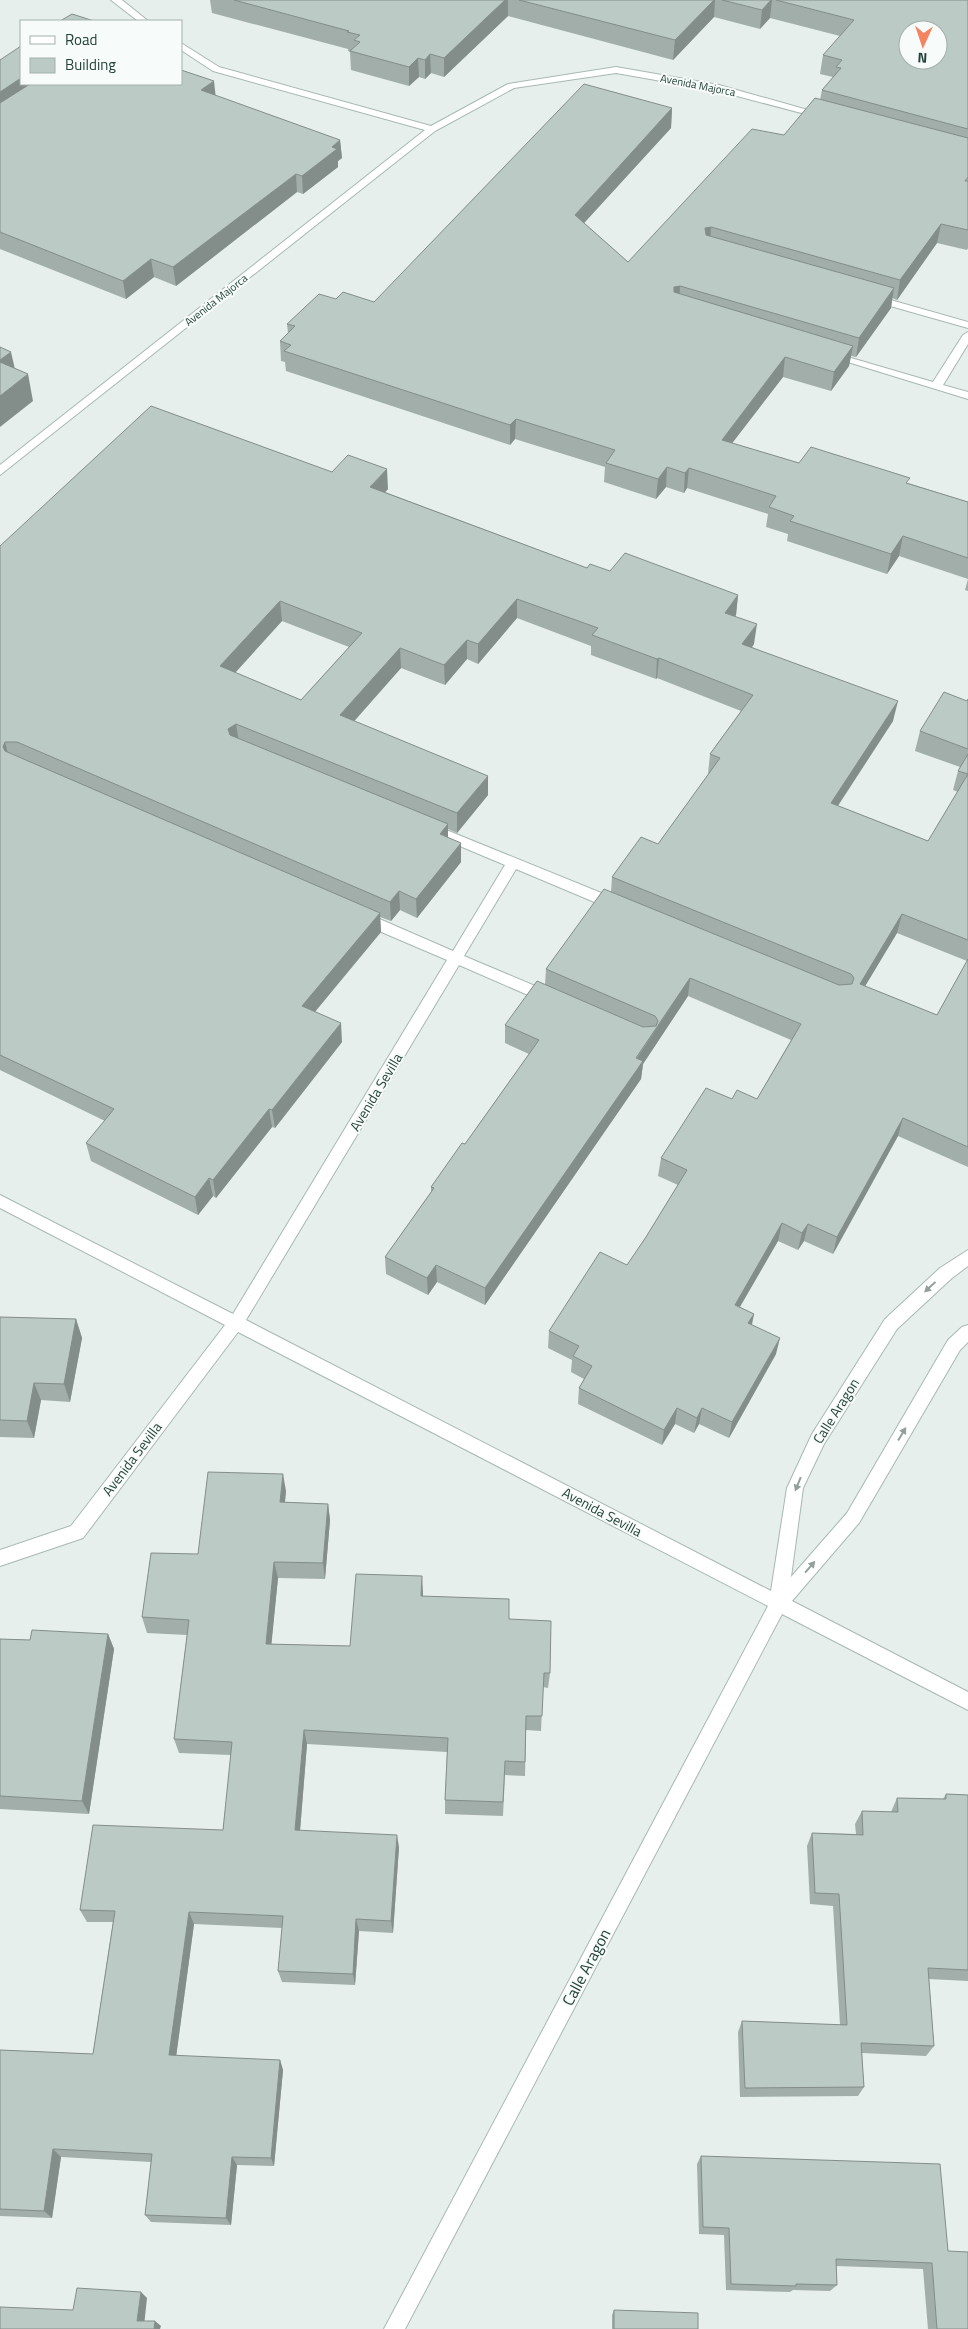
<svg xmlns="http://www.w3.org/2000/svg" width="968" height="2329" font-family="'Titillium Web',sans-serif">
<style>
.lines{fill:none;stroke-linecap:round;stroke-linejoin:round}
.minor-casing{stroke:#a8b8b2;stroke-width:2}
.minor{fill:#fff;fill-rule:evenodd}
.wall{fill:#a1aea9;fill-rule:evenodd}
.shaded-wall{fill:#838d89}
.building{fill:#bbcac4;stroke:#838d89;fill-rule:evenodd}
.oneway{fill:#92a09c}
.labels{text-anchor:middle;stroke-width:4;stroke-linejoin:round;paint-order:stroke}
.far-street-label{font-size:11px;fill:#24423a;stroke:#f7fbf9}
.street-label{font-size:14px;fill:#24423a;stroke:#f7fbf9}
.near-street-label{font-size:16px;fill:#24423a;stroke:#f7fbf9}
</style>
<rect width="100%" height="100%" fill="#e6efeb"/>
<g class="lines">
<defs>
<g id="minor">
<path d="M111,0h11l26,21h-10z"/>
<path d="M181,43l38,24 212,59 77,-42 108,-17 103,18 110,31 -5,3 -106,-28 -102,-18 -102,15 -79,43 -435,344v-10l425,-335 -212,-59 -32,-21z"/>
<path d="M873,295l95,27v6l-99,-28v-4z"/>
<path d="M968,332v12l-25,41 25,7v7l-143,-44 1,-2h8l99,29 30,-47z"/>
<path d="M429,823l192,78 2,4 -2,4h-10l-95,-40 -52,87 90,38 2,4 -2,4h-10l-85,-37 -213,355 525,271 16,-103 25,-54 73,-115 55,-51 28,-18v16l-16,12 -55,51 -73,115 -21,44 -12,89 56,-64 101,-173 14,-13 6,-2v17l-8,8 -101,173 -67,78 176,91v18l-186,-96 -377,715h-21l384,-723 -530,-274 -155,206 -83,28v-16l71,-24 154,-201 -225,-117v-13l233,119 214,-354 -89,-38 -2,-4 2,-4h10l85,37 52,-86 -81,-34 -2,-3z"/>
</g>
</defs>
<use href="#minor" class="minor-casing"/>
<use href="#minor" class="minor"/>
</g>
<g class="wall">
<path d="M210,0h758v248l-1,2 -30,-7 -40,57 -5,-2 -1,10 -35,49 -5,-1 -2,10 -18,25 -48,-14 -51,66 67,20 109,20 60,19v89l-3,-1 3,-11 -69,-23 -12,18 -100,-33 1,-7 -22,-7 2,-13 -81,-26 -3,5 -18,-6 -10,12 -52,-17 1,-15 -90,-28 -5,6 -224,-74 -1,-9 -4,-1 -1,-20 8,-8 -1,-9 49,-25 38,3 298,-194 -1,20 -87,95 44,39 156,-127 36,-35 2,-10 11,-13 -13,-3 3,-19 17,-19 -70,-18 -10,11 -46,-12 -41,43 -165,-44 -64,61 -13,-4 -6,6 -6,-2 -10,9 -58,-16 -1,-18 -2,-1v-2l-136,-36z"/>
<path d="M0,60l21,24 194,12 125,44 2,18 -4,3v6l-35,27 -6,-2 -121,94 -22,-9 -28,22 -126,-50z"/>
<path d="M332,472l56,17 -3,3 202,76 23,3 128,24 -2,20 -1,1 19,28 -2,3 141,74 -55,85 90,35 30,-49 -5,-2 5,-19 2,-4 -45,-16 5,-20 47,-30 1,-2v468l-70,-31 -65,118 -29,-13 -6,9 -20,-9 -38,66 14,7 -2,11 24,29 -47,84 -30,-14 -5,9 -19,-9 -13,21 -84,-41 1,-16 5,-9 -13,-7 1,-12 -24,-12 1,-17 78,-66 19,-28 32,-52 -20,-9 3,-18 71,-59h25l34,-59 -103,-44 -45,68 -2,15 -156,226 -48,-23 -9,13 -42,-21 -1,-17 46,-65v-5l34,-43 64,-90 -24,-11v-18l40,-40 1,-16 65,-77 1,-15 46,-33 51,-70h-1l2,-20 31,-43 -84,-33 -1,1 -65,-24v-9l-74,-28 -39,46 -11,-5 -22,26 -44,-17 -47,53 134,74 -31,38 -9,-4v8l13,25 -44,56 -17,-8 -9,11 -11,-4 1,15 -66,79 27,31 -67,86 -3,-1 -56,71 -3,-2 -15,19 -107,-54 -5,-18 19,-22 -105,-51v-524zM282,621l67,26 -48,53 -66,-27zM897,933l70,28 -30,54 -72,-29z"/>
<path d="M0,1317l76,2 6,19 -12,64 -29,-2 -7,38 -34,-1z"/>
<path d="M286,1491l-1,11 43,2 2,16 -5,59 -47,-1 -7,66 79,2 73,-54v4l86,23 41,54 -2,15 -5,-1 -2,44 -15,-1 -1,46 -20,-1 -2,41 -58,-2v-14l2,-48 -140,-8 -7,87 99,16 -6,86 -34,-2 -4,54 -73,-3 -4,-11 4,-43 -88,-4 -18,132 104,4 3,10 -9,96 -37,-1 -6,60 -80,-3 -6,-7 6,-53 -90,-5 -9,61 -52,-2v-166l93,4 20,-132h-26l-7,-12 143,-80 8,-75 -52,-2 -5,-14 13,-104 -40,-2 -5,-16 56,-63z"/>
<path d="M108,1634l6,15 -25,165 -89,-5v-170l30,1z"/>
<path d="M946,1794l22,1v186l-39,-2 5,67 -8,10 -64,-3 2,34 -6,9 -118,1 -2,-65 4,-11 98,4 -7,-119 -23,-2 -3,-58 5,-13 44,1 -1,-10 7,-13 29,1 6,-14 46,1z"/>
<path d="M701,2156l247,95 20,78h-40l-5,-60 -87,-3 1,19 -7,6 -37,-1 -3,2 -64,-2 -2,-55 -25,-1 -2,-70z"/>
<path d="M614,2310l84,19h-86v-14z"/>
</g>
<g class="shaded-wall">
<path d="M505,0h3v16l-64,61v-19z"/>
<path d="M714,0h1l-1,17 -41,43 2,-20z"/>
<path d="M771,0h1l-2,18 -10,11 2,-19z"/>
<path d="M430,54l1,19 -6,6v-19z"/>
<path d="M418,58l1,19 -10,9v-19z"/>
<path d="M21,78v6h22l-43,29v-21z"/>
<path d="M214,81l2,18 -15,-9z"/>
<path d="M672,108l-1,20 -97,106 1,-19z"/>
<path d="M340,140l2,18 -4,3v6l-35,27 -1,-18 30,-29z"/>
<path d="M296,174l1,18 -121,94 -3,-19z"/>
<path d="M941,224l-4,19 -40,57 3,-20z"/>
<path d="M711,227l-1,19 -6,2 1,-20z"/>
<path d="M151,259l3,18 -28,22 -3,-18z"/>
<path d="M680,286l-1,19 -6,2 1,-20z"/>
<path d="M894,288l-3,20 -35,49 3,-19z"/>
<path d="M853,346l-4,20 -18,25 3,-19z"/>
<path d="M11,352l6,26 -17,-8v-10z"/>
<path d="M785,357l-2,20 -63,82 2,-19z"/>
<path d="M28,374l5,27 -33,26v-31z"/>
<path d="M516,419l-1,20 -5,6v-20z"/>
<path d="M667,467l-1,20 -10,12 2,-20z"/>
<path d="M689,468l-2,20 -3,5 1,-20z"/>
<path d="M387,469l1,20 -17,18 -1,-20z"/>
<path d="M903,536l-4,20 -12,18 4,-20z"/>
<path d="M738,595l-2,20 -14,18 3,-20z"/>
<path d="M517,599v19l-39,46v-20z"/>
<path d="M280,601l2,20 -59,65 -3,-20z"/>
<path d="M757,624l-3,20 -14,19 2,-19z"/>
<path d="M467,640v19l-22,26 -1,-20z"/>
<path d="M400,648l1,20 -59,67 -2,-20z"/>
<path d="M659,658l-2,20 -1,1 1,-20z"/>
<path d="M898,701l-5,20 -66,101 4,-19z"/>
<path d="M236,724l3,19 -8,6 -3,-20z"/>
<path d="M5,742l5,19 -7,-14z"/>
<path d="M488,776v19l-31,38v-20z"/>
<path d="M448,824v20l-8,-10z"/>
<path d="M461,843v19l-44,56 -1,-19z"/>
<path d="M399,891l1,19 -9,11 -1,-19z"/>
<path d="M380,913l1,19 -76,92 -3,-18z"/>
<path d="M902,914l-5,19 -42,70 5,-19z"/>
<path d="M690,978l-2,18 -45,68 -2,15 -156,226v-17z"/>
<path d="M341,1023l1,19 -67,86 -3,-18z"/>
<path d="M269,1109l3,18 -56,71 -3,-18z"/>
<path d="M903,1118l-5,18 -65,118 4,-17z"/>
<path d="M209,1178l4,18 -15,19 -3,-18z"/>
<path d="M782,1223l-4,18 -47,81 4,-17z"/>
<path d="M808,1224l-4,17 -6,9 4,-17z"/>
<path d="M436,1265l1,17 -9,13 -1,-17z"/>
<path d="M754,1314l-4,17 -2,-8z"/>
<path d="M76,1319l6,19 -12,64 -6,-18z"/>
<path d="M780,1338l-4,16 -47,84 3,-16z"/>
<path d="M34,1383l7,17 -7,38 -7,-17z"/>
<path d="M677,1408l-2,16 -13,21 2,-15z"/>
<path d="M702,1408l-3,16 -5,9 3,-15z"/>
<path d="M283,1474l3,17 -3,28 -3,-17z"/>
<path d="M328,1504l2,16 -5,59 -2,-16z"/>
<path d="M274,1562l4,16 -8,81 -4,-15z"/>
<path d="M422,1576l1,16 -1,19 -1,-15z"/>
<path d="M108,1634l6,15 -25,165 -7,-13z"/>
<path d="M304,1730l3,14 -8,99 -4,-13z"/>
<path d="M397,1835l2,12 -6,86 -2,-12z"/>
<path d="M189,1912l5,12 -19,141 -6,-10z"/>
<path d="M356,1919l3,12 -4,54 -2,-11z"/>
<path d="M280,2060l3,10 -9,96 -3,-8z"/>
<path d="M53,2149l8,8 -9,61 -8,-7z"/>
<path d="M232,2157l5,8 -6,60 -5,-7z"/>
<path d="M141,2292l6,6 -3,28 -7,-5z"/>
<path d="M155,2321l6,5 -1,3h-6z"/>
</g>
<g class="building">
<path d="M234,0h271l-61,58 -14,-4 -5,6 -7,-2 -9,9 -59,-16 10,-9 -6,-2 6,-5 -13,-3 2,-1z"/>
<path d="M519,0h195l-39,40z"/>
<path d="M722,0h49l-9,10z"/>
<path d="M776,0h192v129l-146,-39 19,-22 -5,-1 6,-7 -19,-5 31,-35zM908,30h30v30h-30z"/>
<path d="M72,14l22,7h-34z"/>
<path d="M21,46v32l-21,14v-32z"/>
<path d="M181,70l33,11 -13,9 139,50 -8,7 5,2 -35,27 -6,-2 -123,93 -22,-8 -28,22 -123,-49v-129l30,-19h151z"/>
<path d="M584,84l88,24 -97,107 53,47 124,-133 32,6 31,-37 153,40v39l-3,4h3v49l-27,-6 -41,56 -189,-53 -6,1 1,7 188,53 -35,50 -179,-52 -6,1v5l179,54 -19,26 -49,-15 -63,83 77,23 12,-16 99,31 -4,5 62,19v56l-65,-22 -12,18 -101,-33 4,-5 -25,-9 7,-11 -87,-28 -4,5 -18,-6 -9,12 -52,-16 9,-13 -99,-31 -6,6 -226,-74 7,-6 -11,-4 15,-15 -8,-2 32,-30 17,5 7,-7 31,10z"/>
<path d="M0,347l11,5 -11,8z"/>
<path d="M0,362l28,12 -28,22z"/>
<path d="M151,406l181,66 16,-17 39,14 -17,18 217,81 3,-4 20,7 15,-18 113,42 -13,18 32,11 -15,20 156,57 -67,102 97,38 40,-67v166l-66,-26 -42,70 77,31 31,-56v188l-65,-29 -66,119 -29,-13 -6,9 -20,-10 -47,82 19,9 -6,9 32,15 -48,84 -30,-14 -5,10 -20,-10 -13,22 -85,-42 13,-22 -19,-10 6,-10 -30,-15 51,-79 27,13 19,-28 41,-67 -26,-12 45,-70 26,11 5,-9 20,9 44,-75 -111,-46 -54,80 7,3 -158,227 -49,-23 -9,13 -42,-21 49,-69 -3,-1 31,-44 3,1 74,-104 -34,-15 32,-44 106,46 13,-1 2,-5 -3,-5 -109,-47 58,-80 235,96 13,-1 2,-6 -3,-4 -239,-97 29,-40 17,7 62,-86 -10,-4 43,-59 -94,-37 -2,1 -65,-24 6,-7 -81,-29 -39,45 -11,-4 -23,25 -44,-17 -60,67 148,61 -31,37 -221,-89 -8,5 2,6 218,89 -8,10 21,9 -45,56 -17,-8 -9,11 -373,-160h-12l-2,5 2,4 375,162 -78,93 39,17 -69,87 -3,-1 -56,71 -4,-2 -14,19 -109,-54 28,-34 -114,-54v-509zM280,601l82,32 -61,67 -81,-34z"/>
<path d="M944,692l23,9 1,-2v50l-48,-18z"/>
<path d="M968,754v20l-10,-3z"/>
<path d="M0,1317l76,2 -12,65 -30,-1 -7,38 -27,-1z"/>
<path d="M208,1472l75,2 -3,28 48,2 -5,59 -49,-1 -8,82 84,2 6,-72 66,2 -1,20 88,3v20l42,2 -1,52h-6l-2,43h-16l-1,46 -20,-1 -2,41 -58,-2 3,-62 -144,-8 -9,100 102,5 -6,86 -35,-2 -3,55 -75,-3 5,-55 -94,-4 -20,143 111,5 -9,98 -39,-1 -6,61 -81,-3 7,-61 -99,-5 -9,62 -44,-2v-159l93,4 22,-143 -35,-1 13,-85 130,5 9,-88 -58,-3 15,-119 -47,-3 9,-64 47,1z"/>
<path d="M32,1630l76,4 -26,167 -82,-5v-157l30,1z"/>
<path d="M946,1794l22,1v175l-40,-2 6,78 -73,-3 3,44 -119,1 -3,-67 105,4 -8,-131 -24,-1 -3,-60 51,2 -1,-24 36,1 -1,-14 49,1z"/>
<path d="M701,2156l239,8 8,87 20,1v77h-31l-5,-66 -96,-4 1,26 -41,-1v2l-65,-2 -2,-56 -26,-1z"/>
<path d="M77,2288l64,4 -4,29h18l-1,8h-154v-22l73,3z"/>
<path d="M614,2310l84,3v16h-84z"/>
</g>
<defs><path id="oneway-solid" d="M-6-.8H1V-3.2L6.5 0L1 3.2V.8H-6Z" transform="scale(1.25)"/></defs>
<g class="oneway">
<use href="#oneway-solid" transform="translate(930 1287) rotate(137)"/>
<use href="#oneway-solid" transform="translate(902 1434) rotate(-59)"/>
<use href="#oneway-solid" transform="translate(798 1484) rotate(112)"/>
<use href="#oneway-solid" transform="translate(810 1567) rotate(-49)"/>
</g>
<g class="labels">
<g class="far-street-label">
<text transform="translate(698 85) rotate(11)" y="4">Avenida Majorca</text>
<text transform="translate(216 300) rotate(-38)" y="4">Avenida Majorca</text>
</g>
<g class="street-label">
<text transform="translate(376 1092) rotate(-59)" y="5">Avenida Sevilla</text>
<text transform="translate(836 1411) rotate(-58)" y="5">Calle Aragon</text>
<text transform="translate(132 1459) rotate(-53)" y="5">Avenida Sevilla</text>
<text transform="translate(602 1512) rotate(28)" y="5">Avenida Sevilla</text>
</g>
<g class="near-street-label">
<text transform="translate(586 1967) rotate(-62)" y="6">Calle Aragon</text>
</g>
</g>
<rect x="20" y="20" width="162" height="65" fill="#f7fbf9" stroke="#a3b1ad"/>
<rect x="30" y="36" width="25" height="8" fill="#ffffff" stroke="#a3b1ad"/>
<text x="65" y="45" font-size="15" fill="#24423a">Road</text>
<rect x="30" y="58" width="25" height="15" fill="#bbcac4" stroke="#a3b1ad"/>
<text x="65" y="70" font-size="15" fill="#24423a">Building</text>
<g transform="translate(923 45) rotate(183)"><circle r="24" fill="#f7fbf9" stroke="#a3b1ad"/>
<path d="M0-4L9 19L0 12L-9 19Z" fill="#f4845f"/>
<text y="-8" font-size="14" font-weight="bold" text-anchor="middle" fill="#24423a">N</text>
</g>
</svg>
